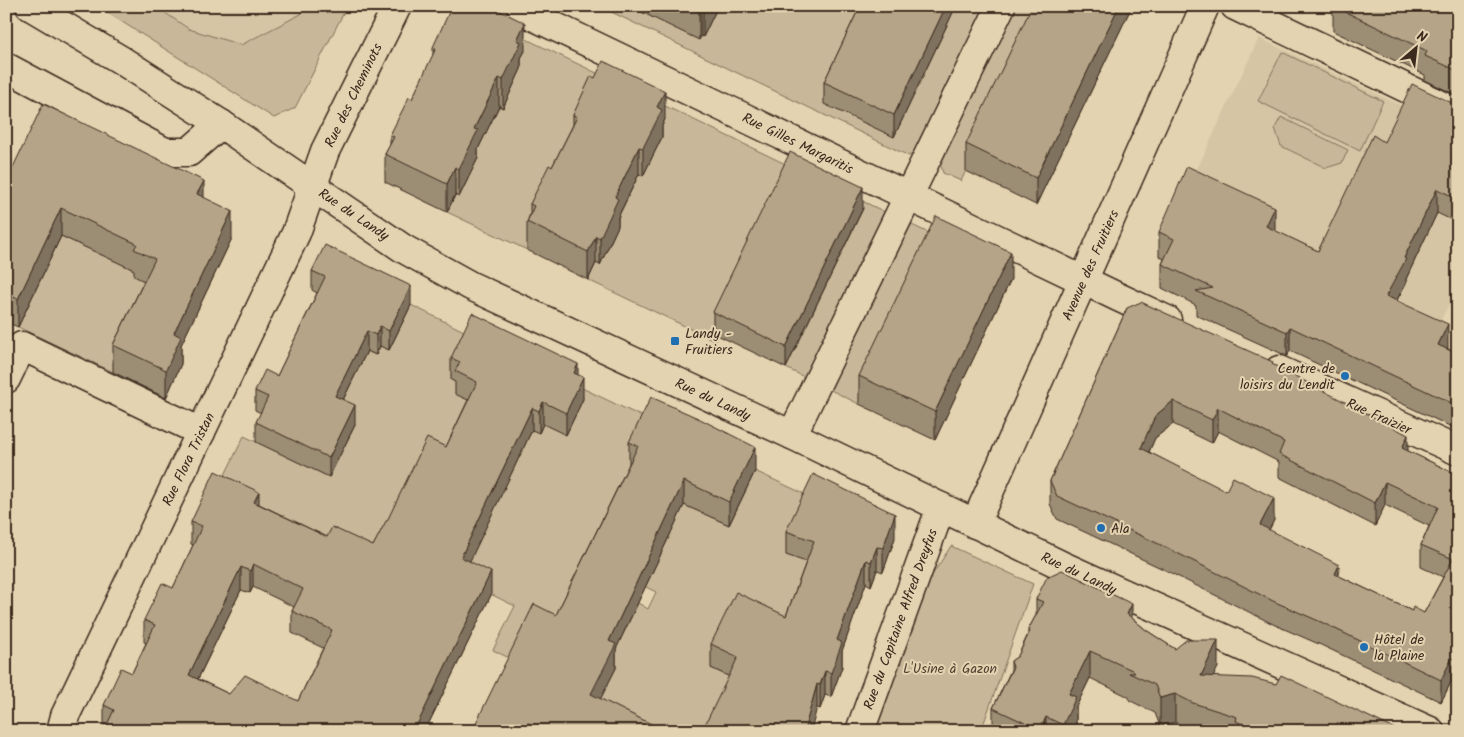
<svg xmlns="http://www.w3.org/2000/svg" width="1464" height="737" font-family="Kalam,sans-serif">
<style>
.built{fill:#d6c5a4}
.green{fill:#c8b798;stroke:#82705b}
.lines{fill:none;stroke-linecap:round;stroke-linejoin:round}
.minor-casing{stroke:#3b2a1e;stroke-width:31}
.major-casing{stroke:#3b2a1e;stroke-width:31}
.minor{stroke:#e4d3b0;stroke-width:28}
.major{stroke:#e4d3b0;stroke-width:28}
.wall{fill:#9c8d74;stroke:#3b2a1e;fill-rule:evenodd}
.shaded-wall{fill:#7f735e;stroke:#3b2a1e}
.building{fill:#b5a487;stroke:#3b2a1e;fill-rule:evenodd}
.poi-dot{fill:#1f6fb2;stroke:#e4d3b0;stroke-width:2}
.labels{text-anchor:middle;stroke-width:4;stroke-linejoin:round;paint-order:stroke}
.street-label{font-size:14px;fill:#3b2a1e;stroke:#e4d3b0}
.poi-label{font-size:14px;fill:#3b2a1e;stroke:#e4d3b0;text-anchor:start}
.park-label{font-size:14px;fill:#503f30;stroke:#e4d3b0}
</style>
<rect width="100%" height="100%" fill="#e4d3b0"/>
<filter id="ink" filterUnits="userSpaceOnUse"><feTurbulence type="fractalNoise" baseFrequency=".02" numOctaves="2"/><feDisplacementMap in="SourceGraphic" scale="10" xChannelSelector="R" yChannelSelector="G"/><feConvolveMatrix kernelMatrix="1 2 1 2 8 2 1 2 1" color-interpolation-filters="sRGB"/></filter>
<g filter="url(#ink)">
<g class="built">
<path d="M97,6h250l-52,102 -21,10z"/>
<path d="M1259,38l152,72 47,91v107l-9,-4 -24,48 -69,30 -194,-94 12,-24 -15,-8 28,-66z"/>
</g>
<g class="green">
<path d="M97,6h58l34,23 52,16 60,-31 3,-8h43l-52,102 -21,10z"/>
<path d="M599,6h446l-84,175 -18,-8 -4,-14 -20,-9 -10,6z"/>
<path d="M468,11l471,227 -80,166 -73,-36 77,-159 -150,124 5,3 -2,5 -128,-61 8,-17 4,2 15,-41 24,-50 4,2 18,-39 -134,113 -80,-38 52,-106 4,2z"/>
<path d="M1282,52l101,49 -23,50 -102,-50z"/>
<path d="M1281,117l67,33 -6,13 -16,5 -45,-22 -6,-18z"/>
<path d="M61,236l76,35 23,18 -8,2 -39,81 -95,-45z"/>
<path d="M411,305l61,30 -12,49 68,44 15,-4 35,-38 73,35 -77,182 51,27 13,-27 10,6 8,-17 -16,-8 44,-79 45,20 26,-54 58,27 1,67 -28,75 -75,28 56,27 -53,36h-43l-52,-18 -126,-63 22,-44 -129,-63 -18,36 -152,-86 28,-57 86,41 -14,-70 31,-66 28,14 5,-9 9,4z"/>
<path d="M951,546l82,38 -52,147h-107l53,-148z"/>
</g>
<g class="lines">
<defs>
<g id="minor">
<path d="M512,6l606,291 49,23"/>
<path d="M1235,6l223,107"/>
<path d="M6,67l159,85h24l32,-28"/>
<path d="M1279,370l179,81"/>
<path d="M6,379l16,-33 179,86"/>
<path d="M792,435l209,-429"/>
<path d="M975,524l230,-518"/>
<path d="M61,731l4,-15 231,-483 29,-82 72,-145"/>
<path d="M860,731l81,-224"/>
</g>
<path id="major" d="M30,6l91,54 100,64 183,125 67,37 321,149 273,132 365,164"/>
</defs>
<use href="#minor" class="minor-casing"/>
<use href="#major" class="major-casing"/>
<use href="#minor" class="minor"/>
<use href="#major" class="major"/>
</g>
<g class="wall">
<path d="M633,6h85l-15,31 -2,-1 -2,4 -66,-32z"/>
<path d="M860,6h96l-62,131 -70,-33v-22z"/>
<path d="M1132,6l-96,199 -70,-34v-27z"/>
<path d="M1333,6h125v90l-33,-16v-5l-92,-44z"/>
<path d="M433,47l92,4 -4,7v11l-18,39 -4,-2 -21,43v9l-19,39 -4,-2 -8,17 -62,-30v-28l5,-9v-10l22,-36 21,-43z"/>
<path d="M1452,103l6,1v119l-21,-10 -31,66v4l-9,17 51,48v1l10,5v76l-168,-79 -3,5 -91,-41v-10l-34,-17v-24l2,-5 -5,-3v-24l116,-1 43,20 66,-109z"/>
<path d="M573,115l92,4 -3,7v11l-19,39 -4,-2 -21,43v9l-18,39 -4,-2 -8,17 -61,-30v-28l3,-8v-10l22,-37 21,-42z"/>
<path d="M6,182l198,15 28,41 -51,107v19l-15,34 -53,-26v-27l31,-64 -10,-5v-6l-73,-34 -43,91 -12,-5z"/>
<path d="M863,208l-77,160 -73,-35v-21z"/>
<path d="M312,271l99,34 -22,45 -9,-4 -4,9 -9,-4 -24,49 12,25 -26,52 -73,-35v-20l5,-9 -6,-3v-19l22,-15 13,-27 27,-56 -5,-3z"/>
<path d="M1011,279l-76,161 -76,-36v-28z"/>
<path d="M1127,308l146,57 135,86 50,24v208l-6,-3 -11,22 -120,-57 -46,-20 -112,-56 -106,-50 -7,-15v-23zM1173,424l39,19 6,-12 61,31v15l96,49 10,-21 44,21 -8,19v22l22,10 -19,36 -12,-2 -73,-35 -70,-46 5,-10 -125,-68 6,-14z"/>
<path d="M451,358l127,17 5,24 -17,36 -23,-11 -4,9 -7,-3 -63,132 22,33 -66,136h-321l1,-3h-1v-23l28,-32 14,-30 -2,-1v-22l29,-32 20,-43 -2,-1v-22l68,-18 68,33 46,9 14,-25 59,-74 22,-47 -13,-6v-12l-4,-2zM253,587l41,20 -2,4v22l31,15 -25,53 -69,-7 -31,-15 43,-89 9,3z"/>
<path d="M629,442l126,29 -26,54 -45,-20 -68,144v19l-16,31 65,32h-193l84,-116 73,-151z"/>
<path d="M786,531l109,7 -12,34 -6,-2 -6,16 -5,-3 -24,68v16l-11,30 -6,-2 -5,14 -92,-33 -17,-8v-24l75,-28 20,-54 -20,-7z"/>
<path d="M1036,599l96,19 14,12 29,19 43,18 -5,9 186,55h-206l-18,-9 -15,4 -5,-13 -26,-13v-3l-39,-19 -14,29v18l-3,6h-80v-23l18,-38v-9l7,-5 10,-22v-4l8,-15z"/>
</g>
<g class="shaded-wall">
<path d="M705,6h13l-15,31v-27z"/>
<path d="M946,6h10l-62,131v-22z"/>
<path d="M1119,6h13l-96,199v-27z"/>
<path d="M701,9v27l-2,4v-28z"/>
<path d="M525,23v28l-4,7v11l-18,39v-28l14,-40z"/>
<path d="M499,78v28l-21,43v9l-19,39v-28l15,-40z"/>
<path d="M665,91v28l-3,7v11l-19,39v-28l14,-41z"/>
<path d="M639,147v27l-21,43v9l-18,39v-27l15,-41z"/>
<path d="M455,167v28l-8,17v-28z"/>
<path d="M204,181v27l-7,-14z"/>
<path d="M863,187v21l-77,160v-21z"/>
<path d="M1437,189v24l-31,66v4l-20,37v-24z"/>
<path d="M1275,207v24l-9,-5z"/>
<path d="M61,208v28l-43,91v-28z"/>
<path d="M232,211v27l-51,107v19l-15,34v-28l8,-37z"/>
<path d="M596,236v27l-8,17v-28z"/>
<path d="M1011,252v27l-76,161v-28z"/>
<path d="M411,286v19l-22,45v-19z"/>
<path d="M1448,324v24l-10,21v-24z"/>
<path d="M380,326v20l-4,9v-20z"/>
<path d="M1290,327v24l-3,5v-24z"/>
<path d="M367,331v20l-32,65v-20z"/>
<path d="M578,364v22l-4,-13z"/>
<path d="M583,377v22l-17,36v-22z"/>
<path d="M1173,401v23l-18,14 -14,32v-22l14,-32z"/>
<path d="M543,402v22l-4,9v-22z"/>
<path d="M355,405v20l-26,52v-19z"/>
<path d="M532,408v22l-71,150v-23z"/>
<path d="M1218,408v23l-6,12v-23z"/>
<path d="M1408,435v23l-6,-10z"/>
<path d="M755,447v24l-26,54v-23z"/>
<path d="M684,481v24l-68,144v19l-25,50v-24l18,-53z"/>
<path d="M1385,482v23l-10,21v-23z"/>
<path d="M259,492v22l-5,-12z"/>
<path d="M1274,498v22l-14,28v-23z"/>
<path d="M895,514v24l-12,34v-24z"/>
<path d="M877,547v23l-6,16v-24z"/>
<path d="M866,560v23l-24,68v16l-11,30v-24l6,-33z"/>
<path d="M253,564v23l-3,6v-22z"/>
<path d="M1339,565v22l-4,-13z"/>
<path d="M241,567v23l-52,107v-22z"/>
<path d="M491,572v23l-66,136h-11z"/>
<path d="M1132,604v27l-5,-17z"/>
<path d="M1218,640v27l-17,36v-27z"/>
<path d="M1090,651v27l-14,29v18l-3,6h-10v-6l6,-31z"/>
<path d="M1452,658v22l-11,22v-22z"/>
<path d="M825,671v24l-5,14v-24z"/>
<path d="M817,684v23l-6,24h-7z"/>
<path d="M1175,694v28l-15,4v-28z"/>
<path d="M1046,717v14h-6v-1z"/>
<path d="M528,723v8h-4z"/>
</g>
<g class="building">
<path d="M457,6h33l35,17 -8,17 4,2 -18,38 -4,-2 -25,51 4,1 -19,39 -4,-2 -8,17 -62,-30 9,-17 -4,-2 19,-38 3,2 24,-51 -3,-1 18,-39 4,1z"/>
<path d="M687,6h18l-2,4 -2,-1 -2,3z"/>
<path d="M860,6h86l-52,109 -70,-33z"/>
<path d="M1032,6h87l-83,172 -70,-34z"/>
<path d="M1333,6h125v65l-33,-15 2,-5z"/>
<path d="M603,61l62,30 -8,16 5,3 -19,38 -4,-1 -24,50 3,2 -18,39 -4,-2 -8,16 -61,-30 7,-16 -4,-2 19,-39 3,2 25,-50 -4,-2 18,-39 4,2z"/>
<path d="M1412,84l40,19 6,1v95l-21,-10 -33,69 2,1 -20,37 62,28 -10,21 20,9v52l-168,-79 -3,5 -91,-41 17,-3 -51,-24 12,-25 -15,-7 28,-66 88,41 -9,19 52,25 55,-116 11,7z"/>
<path d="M43,104l161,77 -7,13 35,17 -58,122 7,4 -15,33 -53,-25 42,-86 -21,-10 3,-5 -76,-36 -43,91 -12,-5v-112z"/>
<path d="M790,152l73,35 -77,160 -73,-35z"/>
<path d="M936,216l75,36 -76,160 -76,-36z"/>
<path d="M325,245l86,41 -22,45 -9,-5 -4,9 -9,-4 -32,65 20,9 -26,53 -73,-36 12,-25 -13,-6 10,-21 12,6 13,-27 35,-72 -13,-6z"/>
<path d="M1141,302l132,60 -1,2 136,71 -6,13 56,27v186l-6,-3 -11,22 -120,-58 -46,-20 -112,-56 -106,-50 -7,-15 77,-173zM1173,401l39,19 6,-12 66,34 -5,12 96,49 10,-21 53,25 -17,38 32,14 -29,54 -11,-6 -1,4 -77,-37 4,-9 -79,-40 14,-27 -41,-21 -7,14 -85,-43 14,-32z"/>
<path d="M472,313l106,51 -4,9 9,4 -17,36 -23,-11 -4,9 -7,-3 -71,149 30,15 -77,159h-310l10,-21 -10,-5 17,-37 11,5 23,-48 -11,-5 18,-37 11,5 29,-62 -11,-4 24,-51 44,21 -5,10 73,35 5,-10 41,19 13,-25h1l40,-83 19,9 31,-65 -22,-11 5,-9 -9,-4zM253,564l50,25 -11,22 40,19 -34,71 -53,-26 -16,19 -40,-19 52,-108 9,4z"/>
<path d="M651,397l49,22 55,28 -26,55 -45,-21 -75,160 7,3 -25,50 74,37h-121l-16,-8 -4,8h-52l62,-127 22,11 82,-169 -9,-4z"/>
<path d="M813,474l82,40 -12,34 -6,-1 -6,15 -5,-2 -29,80 5,3 -11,30 -6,-2 -5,14 -3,-1 -13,47h-102l36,-74 -27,-13 25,-52 50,24 28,-75 -28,-10z"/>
<path d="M1062,570l70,34 -5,10 19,16 29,19 11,-9h32l-17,36 51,2 24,6 5,-9 118,56h-141l-22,-10 1,-4 -44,-14 -18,-9 -15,4 -5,-13 -26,-12h6l-3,-3 -42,-19 -21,43 7,3 -13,28 -17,-8 -6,13 -47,-22 20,-41 -2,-6 7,-5 12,-25 -2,-1 15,-28 -7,-3 11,-22z"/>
</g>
</g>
<g class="poi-dot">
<rect x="670" y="336" width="10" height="10" rx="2.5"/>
<circle cx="1345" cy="376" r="5"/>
<circle cx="1101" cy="528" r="5"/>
<circle cx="1364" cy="647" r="5"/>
</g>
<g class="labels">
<g class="street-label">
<text transform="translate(353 95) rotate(-64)" y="5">Rue des Cheminots</text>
<text transform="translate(798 143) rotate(26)" y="5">Rue Gilles Margaritis</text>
<text transform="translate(354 214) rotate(34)" y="5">Rue du Landy</text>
<text transform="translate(1090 265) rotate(-66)" y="5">Avenue des Fruitiers</text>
<text transform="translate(713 399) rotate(25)" y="5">Rue du Landy</text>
<text transform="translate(1379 416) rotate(24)" y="5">Rue Fraizier</text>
<text transform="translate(188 459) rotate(-64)" y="5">Rue Flora Tristan</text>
<text transform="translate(1079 573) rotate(25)" y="5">Rue du Landy</text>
<text transform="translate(900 619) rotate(-70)" y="5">Rue du Capitaine Alfred Dreyfus</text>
</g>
<g class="poi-label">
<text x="685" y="338">Landy -<tspan x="685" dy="16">Fruitiers</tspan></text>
<text x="1335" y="373" text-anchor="end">Centre de<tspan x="1335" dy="16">loisirs du Lendit</tspan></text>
<text x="1111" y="533">Ala</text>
<text x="1374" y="644">Hôtel de<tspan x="1374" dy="16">la Plaine</tspan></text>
</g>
<g class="park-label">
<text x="950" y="673">L'Usine à Gazon</text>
</g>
</g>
<rect width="1464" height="737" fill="none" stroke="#e4d3b0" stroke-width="25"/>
<rect x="12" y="12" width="1439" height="712" fill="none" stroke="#3b2a1e" stroke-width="2" filter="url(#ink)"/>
<g transform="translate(1416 48) rotate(28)" stroke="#e4d3b0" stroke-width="4" paint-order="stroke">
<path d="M0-4L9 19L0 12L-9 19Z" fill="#3b2a1e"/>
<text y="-8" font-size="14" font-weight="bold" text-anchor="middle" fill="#3b2a1e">N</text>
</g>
</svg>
